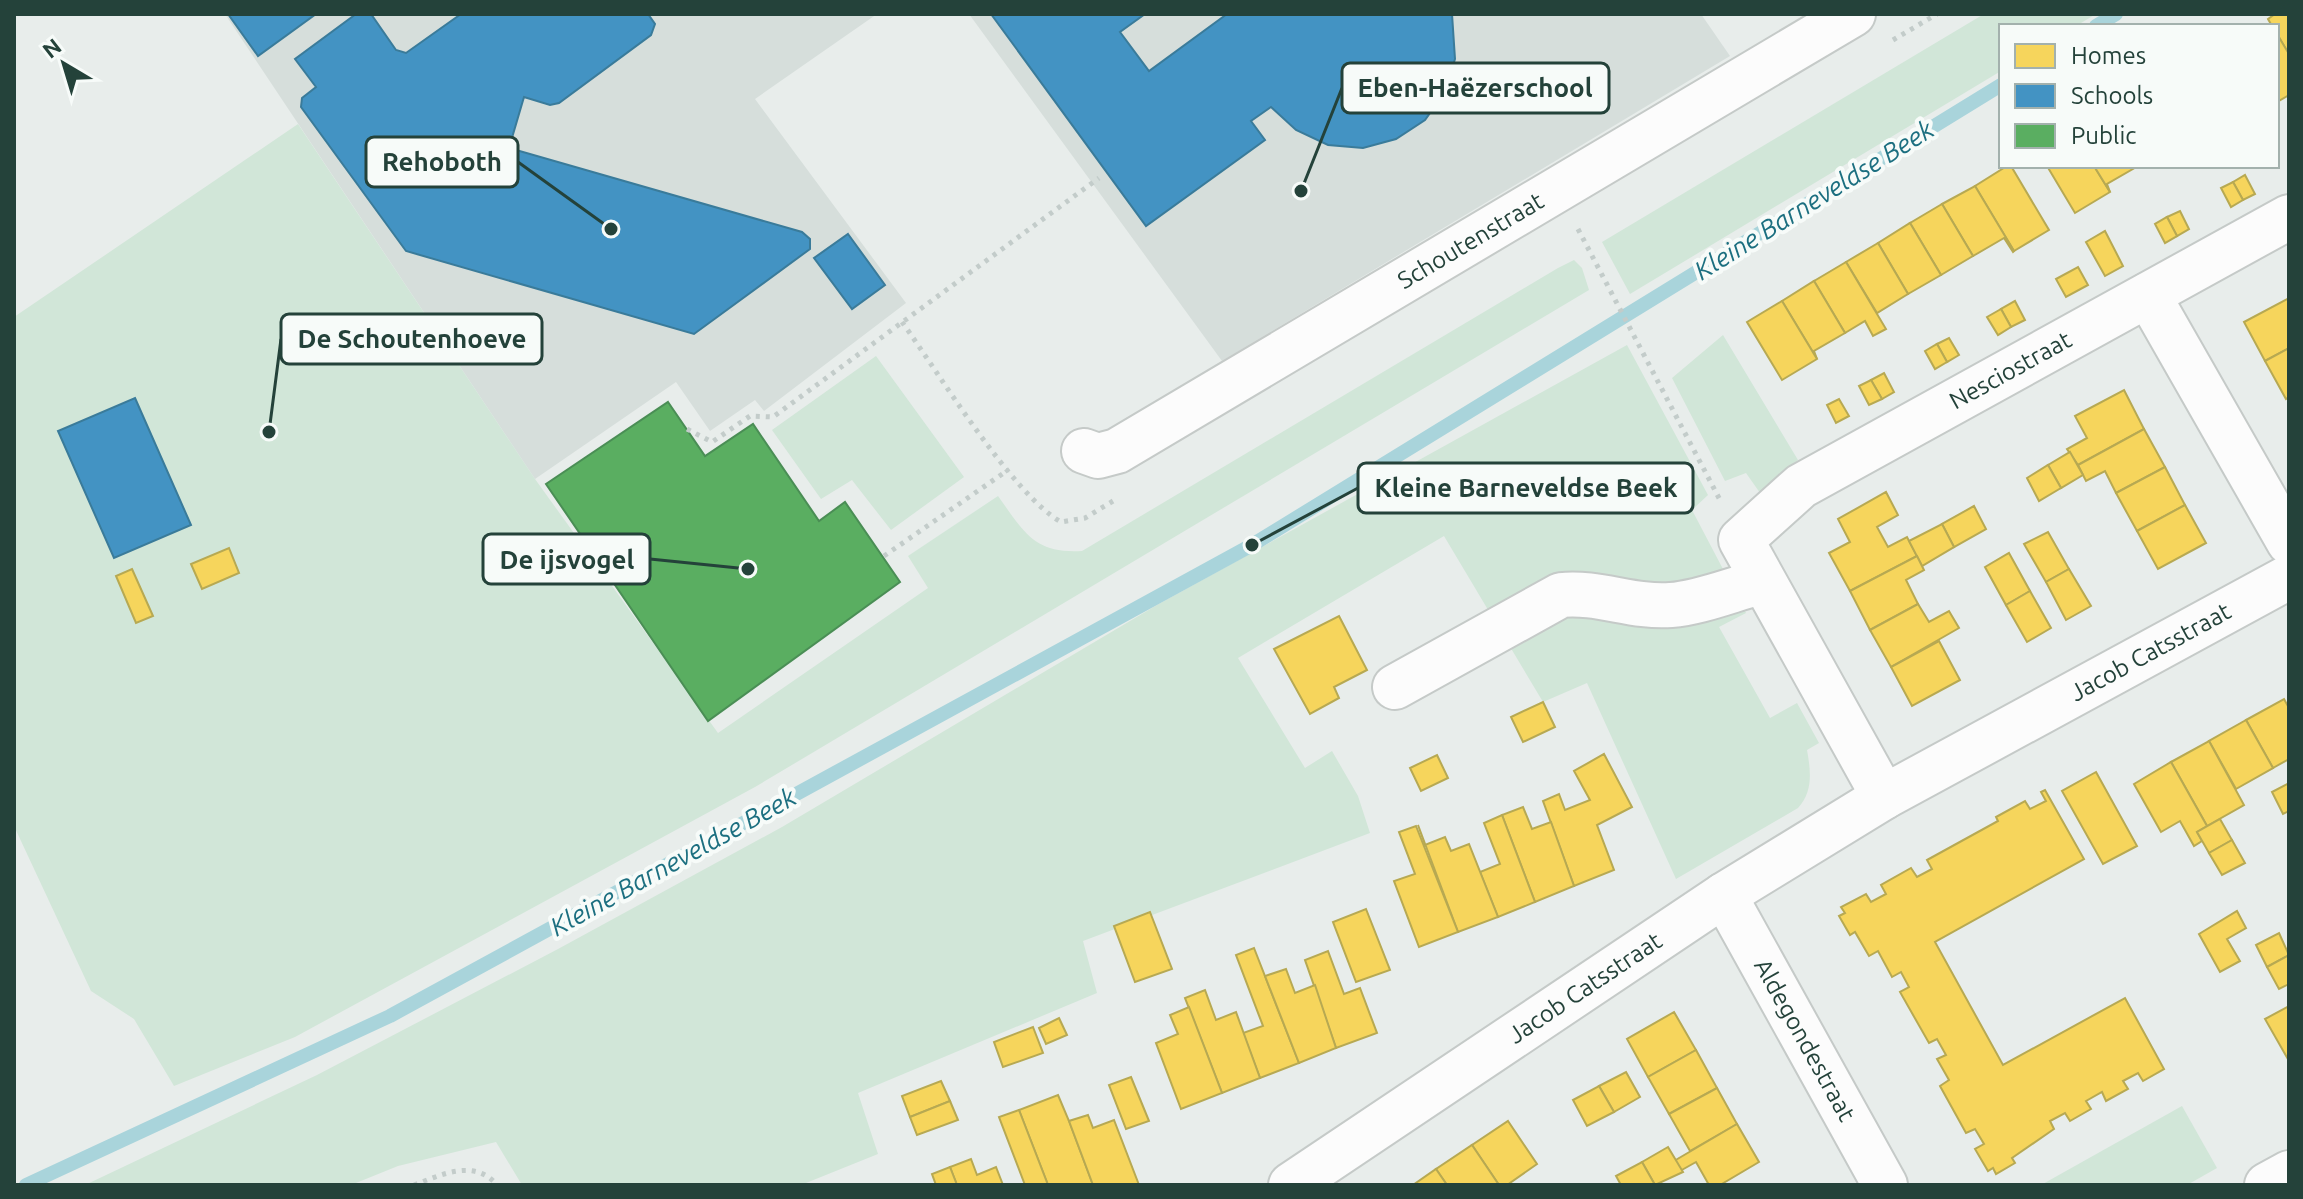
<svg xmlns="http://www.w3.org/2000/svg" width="2303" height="1199" font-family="Ubuntu,sans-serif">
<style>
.built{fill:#d6dedb}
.green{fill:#d1e6d8}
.homes{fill:#f6d55c;stroke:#b7a952;stroke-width:2}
.schools{fill:#4393c3;stroke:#3a7b9a;stroke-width:2}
.public{fill:#5aae61;stroke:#4a8e55;stroke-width:2}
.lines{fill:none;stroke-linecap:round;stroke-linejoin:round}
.stream{stroke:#a9d4db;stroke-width:14}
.minor-casing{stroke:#c5cac8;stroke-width:48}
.path{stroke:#c3ccca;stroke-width:5;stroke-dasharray:4 6;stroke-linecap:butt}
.minor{stroke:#fcfcfc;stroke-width:44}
.labels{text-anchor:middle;stroke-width:8;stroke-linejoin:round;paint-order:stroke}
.street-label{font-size:24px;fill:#24423a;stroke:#f7fbf9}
.water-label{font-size:26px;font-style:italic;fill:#1c6f80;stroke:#f7fbf9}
.leader{fill:none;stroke:#24423a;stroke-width:3}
.callout-dot{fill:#24423a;stroke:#f7fbf9;stroke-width:3}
.callout{fill:#f7fbf9;stroke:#24423a;stroke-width:3}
.callout-label{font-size:26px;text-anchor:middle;font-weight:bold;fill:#24423a}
</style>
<rect width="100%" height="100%" fill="#e8edeb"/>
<g class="built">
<path d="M225,14h652l-122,85 151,204 -142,108 -9,-11 -45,31 -34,-49 -141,97z"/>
<path d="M969,14h732l29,42 -508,305z"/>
</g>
<g class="green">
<path d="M1984,14h112l-20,12h-75v45l-371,223 -28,-52z"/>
<path d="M298,124l237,355 183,254 210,-145 -20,-32 90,-60c26,36 36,58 84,55l476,-283 16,-8 8,8 7,22 -834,497 -460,250 -121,49 -40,-67 -43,-28 -77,-165v-509z"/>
<path d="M1723,335l75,125 -15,11 -18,29 -19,-27 -21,8 -53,-103z"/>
<path d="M1627,345l81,150 -16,15 54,103 -27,14 51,91 27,-15 22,40 -12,7c4,22 6,42 -9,58l-122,71 -89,-196 -44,19 -99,-166 -206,122 67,110 27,-17 26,45 12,37 -287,108 14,52 -239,100 20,61 -77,31h-279l-26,-43 -98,24 -47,19h-266l232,-110 241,-126 224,-122 375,-222z"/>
<path d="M876,356l88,121 -73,53 -39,-50 -31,19 -49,-69z"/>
<path d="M2182,1106l35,62 -30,17h-146z"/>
</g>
<g class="homes">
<path d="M2275,14h14v40l-12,-20v-8h-5l-4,-7z"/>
<path d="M2277,34l12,20v41l-12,7z"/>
<path d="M2007,166h4l38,64 -35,21 -39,-65z"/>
<path d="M2047,166h47l16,26 -35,21z"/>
<path d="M2094,166h44l-31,18 3,8z"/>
<path d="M2245,175l10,19 -12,6 -10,-18z"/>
<path d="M2233,182l10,18 -12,7 -10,-19z"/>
<path d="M1975,186l39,65 -1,1 -9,-14 -31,18 -31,-52z"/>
<path d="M1942,204l31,52 -32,19 -31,-52z"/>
<path d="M2180,211l9,18 -12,7 -10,-19z"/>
<path d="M2167,217l10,19 -12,7 -10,-19z"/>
<path d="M1910,223l31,52 -33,19 -30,-51z"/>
<path d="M2105,231l18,35 -18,10 -19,-34z"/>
<path d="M1878,243l30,51 -31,19 -31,-51z"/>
<path d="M1846,262l40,67 -13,7 -8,-15 -20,12 -31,-52z"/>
<path d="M2078,267l10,18 -22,12 -10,-18z"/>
<path d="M1814,281l31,52 -31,18 3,8 -35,-58z"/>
<path d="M2289,298v50l-24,13 -21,-39z"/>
<path d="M1782,301l35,58 -35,21 -35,-58z"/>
<path d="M2015,301l10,19 -14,7 -10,-18z"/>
<path d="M2001,309l10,18 -13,8 -11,-18z"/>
<path d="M1949,338l10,17 -12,7 -10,-18z"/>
<path d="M1937,344l10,18 -12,7 -10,-18z"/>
<path d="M2289,348v49l-3,2 -21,-38z"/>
<path d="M1884,373l10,19 -12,7 -11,-19z"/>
<path d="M1871,380l11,19 -13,6 -10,-19z"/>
<path d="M2124,390l20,39 -66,36 -11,-16 20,-11 -12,-22z"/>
<path d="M1839,399l10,17 -13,7 -9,-18z"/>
<path d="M2144,429l21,38 -49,26 -11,-22 -19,10 -8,-16z"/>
<path d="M2070,452l13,23 -22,13 -13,-23z"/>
<path d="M2048,465l13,23 -22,13 -12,-23z"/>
<path d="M2165,467l20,38 -48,26 -21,-38z"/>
<path d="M1886,492l12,23 -21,12 11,20 19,-10 10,19 -67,35 -21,-38 21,-11 -12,-23z"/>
<path d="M2185,505l21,38 -48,26 -21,-38z"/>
<path d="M1974,506l12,23 -32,18 -12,-23z"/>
<path d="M1942,524l12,23 -32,19 -13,-25z"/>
<path d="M2048,532l21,37 -23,13 -22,-38z"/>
<path d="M229,548l10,25 -37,16 -11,-25z"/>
<path d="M2009,553l21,38 -24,14 -21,-38z"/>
<path d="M1917,556l7,14 -18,10 12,24 -48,26 -20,-39z"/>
<path d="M132,569l21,47 -17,7 -20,-47z"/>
<path d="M2069,569l22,37 -25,14 -20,-38z"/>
<path d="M2030,591l21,37 -24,14 -21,-37z"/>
<path d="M1918,604l11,18 20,-11 10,17 -68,39 -21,-37z"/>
<path d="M1339,616l28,54 -33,17 5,11 -29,16 -36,-65z"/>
<path d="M1939,641l21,39 -48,26 -21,-39z"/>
<path d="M2284,699l5,9v51l-16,9 -27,-48z"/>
<path d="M1543,702l12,25 -32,15 -12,-25z"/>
<path d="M2246,720l27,48 -37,21 -27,-48z"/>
<path d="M2209,741l35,64 -37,21 -36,-64z"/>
<path d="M1604,754l28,53 -35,18 17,45 -40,16 -31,-85 16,-7 6,16 25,-10 -16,-29z"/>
<path d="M1437,755l11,23 -27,13 -11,-23z"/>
<path d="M2171,762l36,64 -10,6 5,9 -8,5 -14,-25 -19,11 -27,-48z"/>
<path d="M2096,772l41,74 -34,18 -41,-73z"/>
<path d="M2289,783v28l-6,3 -11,-22z"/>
<path d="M2045,790l39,69 -149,83 68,123 122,-67 39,71 -21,12 -5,-8 -15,8 5,8 -22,12 -4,-9 -16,9 5,8 -21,12 -5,-8 -15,8 4,8 -42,29 3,5 -19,11 -3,-6 -5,3 -13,-22 9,-5 -9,-15 -9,4 -26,-47 9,-6 -12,-21 9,-4 -9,-16 -8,4 -29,-51 9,-5 -8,-15 -9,5 -14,-26 -9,5 -14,-24 -5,3 -11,-19 6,-3 -4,-6 25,-13 5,8 15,-8 -5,-9 30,-17 6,9 15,-8 -5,-9 71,-39 -2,-4 29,-16 5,8 16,-8 -5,-9z"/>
<path d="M1523,807l9,22 19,-7 23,64 -39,16 -33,-87z"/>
<path d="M1502,815l33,87 -37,15 -18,-45 20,-8 -16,-41z"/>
<path d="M2220,819l12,21 -23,13 -12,-21z"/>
<path d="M1418,825l7,20 20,-8 6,14 18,-7 29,73 -40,15z"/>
<path d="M1416,826l42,106 -39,15 -25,-66 21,-7 -16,-42z"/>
<path d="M2232,840l13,23 -23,12 -13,-22z"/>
<path d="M1366,909l24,61 -34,12 -23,-60z"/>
<path d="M2237,911l9,17 -19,11 13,22 -20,11 -21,-38z"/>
<path d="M1150,912l22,57 -37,13 -21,-56z"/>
<path d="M2279,933l10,22 -22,12 -11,-22z"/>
<path d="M1254,948l45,115 -39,15 -17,-45 20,-7 -27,-71z"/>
<path d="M1328,951l16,43 16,-6 17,45 -41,15 -31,-88z"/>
<path d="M2289,955v29l-10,5 -12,-22z"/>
<path d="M1286,969l9,24 20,-8 21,63 -37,15 -34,-87z"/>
<path d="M1205,990l11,30 20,-8 24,66 -38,15 -37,-95z"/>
<path d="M2289,1006v55l-24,-42z"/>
<path d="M1189,1007l33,86 -41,16 -25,-66 22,-9 -8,-19z"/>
<path d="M1674,1012l22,38 -48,27 -21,-38z"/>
<path d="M1059,1018l8,17 -21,9 -7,-16z"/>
<path d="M1033,1027l10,26 -40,14 -9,-25z"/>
<path d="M1696,1050l21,38 -48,26 -21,-37z"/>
<path d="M1626,1072l14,25 -26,15 -15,-26z"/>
<path d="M1131,1077l18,44 -23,8 -17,-44z"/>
<path d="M941,1081l9,20 -40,16 -8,-21z"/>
<path d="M1599,1086l15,26 -27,14 -14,-26z"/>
<path d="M1717,1088l20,36 -47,27 -21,-37z"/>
<path d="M1058,1095l11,26 24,64h-45l-29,-75z"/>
<path d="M950,1101l8,19 -41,15 -7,-18z"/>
<path d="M1019,1110l29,75h-23l-26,-68z"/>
<path d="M1088,1115l5,13 21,-8 25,65h-46l-24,-64z"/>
<path d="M1508,1121l29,43 -30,21h-8l-27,-40z"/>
<path d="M1737,1124l22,38 -39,23h-11l-13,-23 -16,9 -6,-10z"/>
<path d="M1472,1145l27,40h-52l-11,-16z"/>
<path d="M1668,1147l15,25 -28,13 -13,-23z"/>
<path d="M971,1159l6,16 19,-8 7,18h-46l-7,-18z"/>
<path d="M1642,1162l13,23h-34l-5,-9z"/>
<path d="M950,1167l7,18h-21l-4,-11z"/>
<path d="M1436,1169l11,16h-34z"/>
</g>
<g class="schools">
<path d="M228,14h88l-58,42z"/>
<path d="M356,14h15l25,36 10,3 55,-39h187l7,10 -4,11 -92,68 -9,2 -26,-8 -15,51 293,84 8,7v10l-116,85 -288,-83 -105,-144 1,-9 14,-11 -21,-28z"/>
<path d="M991,14h154l-25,18 29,39 78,-57h225l3,45 -10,33 -20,28 -29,19 -33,9 -35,-3 -32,-15 -25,-23 -20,14 14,19 -119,86z"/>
<path d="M848,234l37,51 -33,24 -38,-51z"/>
<path d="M135,398l56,127 -77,33 -56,-127z"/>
</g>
<path class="public" d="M668,402l37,54 48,-32 66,97 26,-19 55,80 -192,139 -162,-237z"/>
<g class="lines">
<g class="stream">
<path d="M2096,26l20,-12"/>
<path d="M26,1185l364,-169 862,-471 749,-460"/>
</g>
<defs>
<g id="minor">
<path d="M2148,295l141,247"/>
<path id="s1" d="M1084,451l14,5 19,-5 736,-437"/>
<path d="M1395,687l166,-92c37,-4 72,13 110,10 29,-2 62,-16 90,-23"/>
<path id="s2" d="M1884,797l-143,-257 60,-54 488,-269"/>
<path id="s3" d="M1724,895l161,290"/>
<path id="s4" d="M1291,1185l433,-290 160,-98 405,-220"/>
<path d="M2267,1185l22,-12"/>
</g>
</defs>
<use href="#minor" class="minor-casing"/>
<g class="path">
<path d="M1893,40l44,-26"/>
<path d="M1578,229l142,271"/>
<path d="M902,322c36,50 110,172 159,200l24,-4 28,-17"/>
<path d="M687,429l25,13 38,-26 23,1 326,-239"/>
<path d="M884,556l124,-86"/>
<path d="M414,1185c27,-10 60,-27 83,0"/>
</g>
<use href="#minor" class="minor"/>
</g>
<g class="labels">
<g class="street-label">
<text dy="8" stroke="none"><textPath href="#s1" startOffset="446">Schoutenstraat</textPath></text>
<text dy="8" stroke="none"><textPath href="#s2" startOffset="614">Nesciostraat</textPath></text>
<text dy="8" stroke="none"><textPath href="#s4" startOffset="1012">Jacob Catsstraat</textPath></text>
<text dy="8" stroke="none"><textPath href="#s4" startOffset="354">Jacob Catsstraat</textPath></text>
<text dy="8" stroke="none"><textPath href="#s3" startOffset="166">Aldegondestraat</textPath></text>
</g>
<g class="water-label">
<text transform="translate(1814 200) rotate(-32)" y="9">Kleine Barneveldse Beek</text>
<text transform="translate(673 862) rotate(-29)" y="9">Kleine Barneveldse Beek</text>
</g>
</g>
<path class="leader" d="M1301 191L1342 88M611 229L518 162M269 432L281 339M1252 545L1358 488M748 569L650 559"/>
<g class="callout-dot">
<circle cx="1301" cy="191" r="8"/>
<circle cx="611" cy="229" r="8"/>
<circle cx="269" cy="432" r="8"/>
<circle cx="1252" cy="545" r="8"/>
<circle cx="748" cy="569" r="8"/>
</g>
<g class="callout">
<rect x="1342" y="63" width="267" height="50" rx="8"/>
<rect x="366" y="137" width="152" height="50" rx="8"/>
<rect x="281" y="314" width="261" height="50" rx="8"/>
<rect x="1358" y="463" width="335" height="50" rx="8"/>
<rect x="483" y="534" width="167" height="50" rx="8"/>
</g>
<g class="callout-label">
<text x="1475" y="97">Eben-Haëzerschool</text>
<text x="442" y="171">Rehoboth</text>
<text x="412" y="348">De Schoutenhoeve</text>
<text x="1526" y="497">Kleine Barneveldse Beek</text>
<text x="567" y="569">De ijsvogel</text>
</g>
<rect width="2303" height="1199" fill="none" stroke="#24423a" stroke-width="32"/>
<rect x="1999" y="24" width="280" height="144" fill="#f7fbf9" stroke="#a3b1ad" stroke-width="2"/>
<rect x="2015" y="44" width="40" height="24" fill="#f6d55c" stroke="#a3b1ad" stroke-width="2"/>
<text x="2071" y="64" font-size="24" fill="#24423a">Homes</text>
<rect x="2015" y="84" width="40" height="24" fill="#4393c3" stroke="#a3b1ad" stroke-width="2"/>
<text x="2071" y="104" font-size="24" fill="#24423a">Schools</text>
<rect x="2015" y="124" width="40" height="24" fill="#5aae61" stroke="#a3b1ad" stroke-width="2"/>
<text x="2071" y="144" font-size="24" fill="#24423a">Public</text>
<g transform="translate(64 64) rotate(322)" stroke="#f7fbf9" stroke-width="6" paint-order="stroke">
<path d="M0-6L14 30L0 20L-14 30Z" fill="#24423a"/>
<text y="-12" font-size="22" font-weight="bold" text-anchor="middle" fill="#24423a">N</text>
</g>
</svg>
